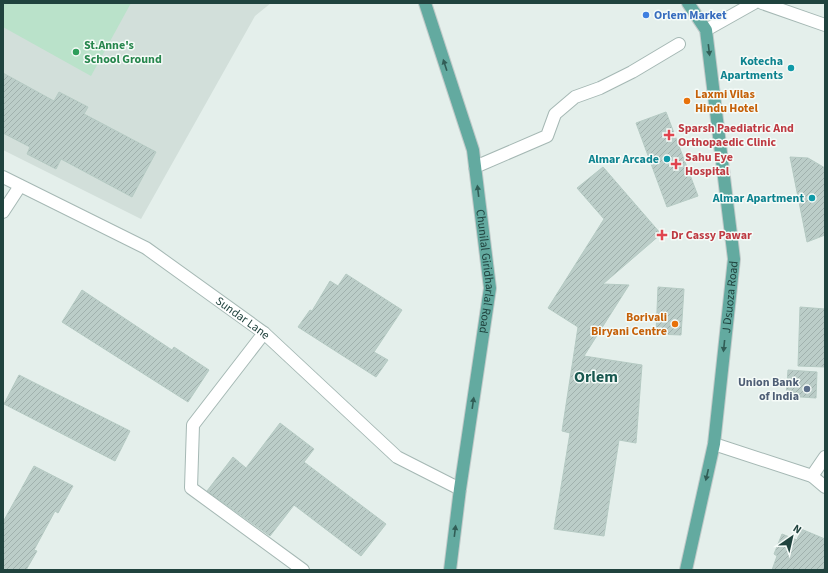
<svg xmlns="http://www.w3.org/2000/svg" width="828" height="573" font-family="'Source Sans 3',sans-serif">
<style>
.built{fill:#d2dfda}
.garden{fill:#bae2ca}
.building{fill:url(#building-hatch);stroke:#b5cac3}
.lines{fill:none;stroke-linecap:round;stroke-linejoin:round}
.minor-casing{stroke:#a5b8b4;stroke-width:14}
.major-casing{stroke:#c1cac9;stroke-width:14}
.minor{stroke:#fff;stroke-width:12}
.major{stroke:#63aaa0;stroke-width:12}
.oneway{fill:#315d56}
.shop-dot{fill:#3f7fe0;stroke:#f5fbf8;stroke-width:1.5}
.leisure-dot{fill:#2e9e5b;stroke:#f5fbf8;stroke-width:1.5}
.culture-dot{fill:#0f9aa8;stroke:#f5fbf8;stroke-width:1.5}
.food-dot{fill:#e8710a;stroke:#f5fbf8;stroke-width:1.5}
.health-dot{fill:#e0444e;stroke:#f5fbf8;stroke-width:1.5}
.service-dot{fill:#5c6f8a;stroke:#f5fbf8;stroke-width:1.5}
.labels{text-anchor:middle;stroke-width:3;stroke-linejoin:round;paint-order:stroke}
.shop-label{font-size:12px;font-weight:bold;fill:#366cbe;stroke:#f5fbf8;text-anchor:start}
.leisure-label{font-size:12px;font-weight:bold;fill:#27864d;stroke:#f5fbf8;text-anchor:start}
.culture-label{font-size:12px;font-weight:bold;fill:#0d838f;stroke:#f5fbf8;text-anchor:end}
.food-label{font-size:12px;font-weight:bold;fill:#c56008;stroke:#f5fbf8;text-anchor:start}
.health-label{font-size:12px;font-weight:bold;fill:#be3a42;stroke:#f5fbf8;text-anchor:start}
.street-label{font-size:12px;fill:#20433e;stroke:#f5fbf8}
.service-label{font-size:12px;font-weight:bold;fill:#4e5e75;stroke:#f5fbf8;text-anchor:end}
.district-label{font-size:16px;font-weight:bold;fill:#195850;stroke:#f5fbf8}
</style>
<defs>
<pattern id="building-hatch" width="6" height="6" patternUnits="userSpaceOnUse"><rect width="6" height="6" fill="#bbcdc8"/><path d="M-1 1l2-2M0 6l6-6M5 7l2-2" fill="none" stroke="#a0b1ad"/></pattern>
</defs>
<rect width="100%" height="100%" fill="#e4efeb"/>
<path class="built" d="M3,3h268l-16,13 -114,203 -138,-69z"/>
<path class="garden" d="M3,3h128l-40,73 -88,-49z"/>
<g class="building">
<path d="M3,73l51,28 5,-9 29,15 -4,7 72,38 -24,45 -71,-38 -5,10 -29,-15 3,-7 -27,-14z"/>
<path d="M666,112l32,84 -31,11 -31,-84z"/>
<path d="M790,157l18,1 17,10v67l-18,7z"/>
<path d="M603,167l58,67 -58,50 26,1 -45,71 58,9 -6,78 -17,-3 -15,96 -50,-7 16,-96 -8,-2 16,-104 -30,-19 56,-89 -27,-31z"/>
<path d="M346,274l56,36 -28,42 14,8 -12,17 -78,-50 12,-17 2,1 18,-30 8,5z"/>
<path d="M658,287l26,2 -3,46 -25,-1z"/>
<path d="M82,290l90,60 2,-3 35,23 -21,32 -126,-80z"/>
<path d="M800,307l25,2v58l-27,-1z"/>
<path d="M788,370l29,2 -1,26 -30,-2z"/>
<path d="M19,375l111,56 -15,30 -111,-57z"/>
<path d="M280,423l34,26 -10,13 82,62 -25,32 -67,-51 -24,31 -63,-45 26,-34 13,11z"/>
<path d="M34,466l39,20 -15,27 -3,-2 -21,39 3,1 -11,19h-23v-48z"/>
<path d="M801,529l24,10v31h-53l5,-14 -3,-2 8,-20 15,6z"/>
</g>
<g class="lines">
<defs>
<g id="minor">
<path d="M762,3l63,22"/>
<path d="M706,30l48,-27"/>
<path d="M475,167l72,-31 8,-22 20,-17 25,-9 32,-16 47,-28"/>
<path id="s1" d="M3,177l143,71 118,85 133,124 63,32"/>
<path d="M3,212l17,-26"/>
<path d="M264,333l-71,92 -2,63 112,82"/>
<path d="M714,444l98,32 13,11"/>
<path d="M812,476l13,-19"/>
</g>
<g id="major">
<path id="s2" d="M425,3l48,147 17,138 -30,201 -10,81"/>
<path id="s3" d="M686,570l28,-126 20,-185 -28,-229 -18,-27"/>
</g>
</defs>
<use href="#minor" class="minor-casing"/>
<use href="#major" class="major-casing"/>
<use href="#minor" class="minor"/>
<use href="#major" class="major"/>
</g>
<defs><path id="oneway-solid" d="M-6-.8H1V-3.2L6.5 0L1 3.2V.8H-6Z"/></defs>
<g class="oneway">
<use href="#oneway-solid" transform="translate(709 50) rotate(83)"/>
<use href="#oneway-solid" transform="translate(445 65) rotate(-108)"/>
<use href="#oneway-solid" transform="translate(478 191) rotate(-97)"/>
<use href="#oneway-solid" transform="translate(724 346) rotate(96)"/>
<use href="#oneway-solid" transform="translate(473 403) rotate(-82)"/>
<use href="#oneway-solid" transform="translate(707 475) rotate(103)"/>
<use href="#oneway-solid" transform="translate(455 531) rotate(-83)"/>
</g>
<circle class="shop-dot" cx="646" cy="15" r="4"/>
<circle class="leisure-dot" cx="76" cy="52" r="4"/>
<g class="culture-dot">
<circle cx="791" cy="68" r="4"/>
<circle cx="667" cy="159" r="4"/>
<circle cx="812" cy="198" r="4"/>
</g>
<g class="food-dot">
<circle cx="687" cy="101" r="4"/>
<circle cx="675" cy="324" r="4"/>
</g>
<g class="health-dot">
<path d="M667 129h4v4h4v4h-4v4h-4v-4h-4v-4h4z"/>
<path d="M674 158h4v4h4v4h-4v4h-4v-4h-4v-4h4z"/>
<path d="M660 229h4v4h4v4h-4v4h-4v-4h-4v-4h4z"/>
</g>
<circle class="service-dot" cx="807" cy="389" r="4"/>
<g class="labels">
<g class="shop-label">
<text x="654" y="19">Orlem Market</text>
</g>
<g class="leisure-label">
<text x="84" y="49">St.Anne's<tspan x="84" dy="14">School Ground</tspan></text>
</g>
<g class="culture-label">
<text x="783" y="65">Kotecha<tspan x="783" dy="14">Apartments</tspan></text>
<text x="659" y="163">Almar Arcade</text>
<text x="804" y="202">Almar Apartment</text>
</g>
<g class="food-label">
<text x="695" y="98">Laxmi Vilas<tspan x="695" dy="14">Hindu Hotel</tspan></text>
<text x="667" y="321" text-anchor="end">Borivali<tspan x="667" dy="14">Biryani Centre</tspan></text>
</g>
<g class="health-label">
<text x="678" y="132">Sparsh Paediatric And<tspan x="678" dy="14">Orthopaedic Clinic</tspan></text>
<text x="685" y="161">Sahu Eye<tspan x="685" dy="14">Hospital</tspan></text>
<text x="671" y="239">Dr Cassy Pawar</text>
</g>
<g class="street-label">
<text dy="4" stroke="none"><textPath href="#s2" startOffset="277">Chunilal Giridharlal Road</textPath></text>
<text dy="4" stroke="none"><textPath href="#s3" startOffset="277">J Dsuoza Road</textPath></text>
<text dy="4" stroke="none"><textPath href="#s1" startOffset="279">Sundar Lane</textPath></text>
</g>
<g class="service-label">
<text x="799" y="386">Union Bank<tspan x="799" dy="14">of India</tspan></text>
</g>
<g class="district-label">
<text x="596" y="382">Orlem</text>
</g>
</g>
<rect width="828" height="573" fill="none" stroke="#20433e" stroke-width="8"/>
<g transform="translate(792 537) rotate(34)" stroke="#f5fbf8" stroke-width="3" paint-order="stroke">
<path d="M0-3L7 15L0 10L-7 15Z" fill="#20433e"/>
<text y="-6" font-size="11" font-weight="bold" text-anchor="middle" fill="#20433e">N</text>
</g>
</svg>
